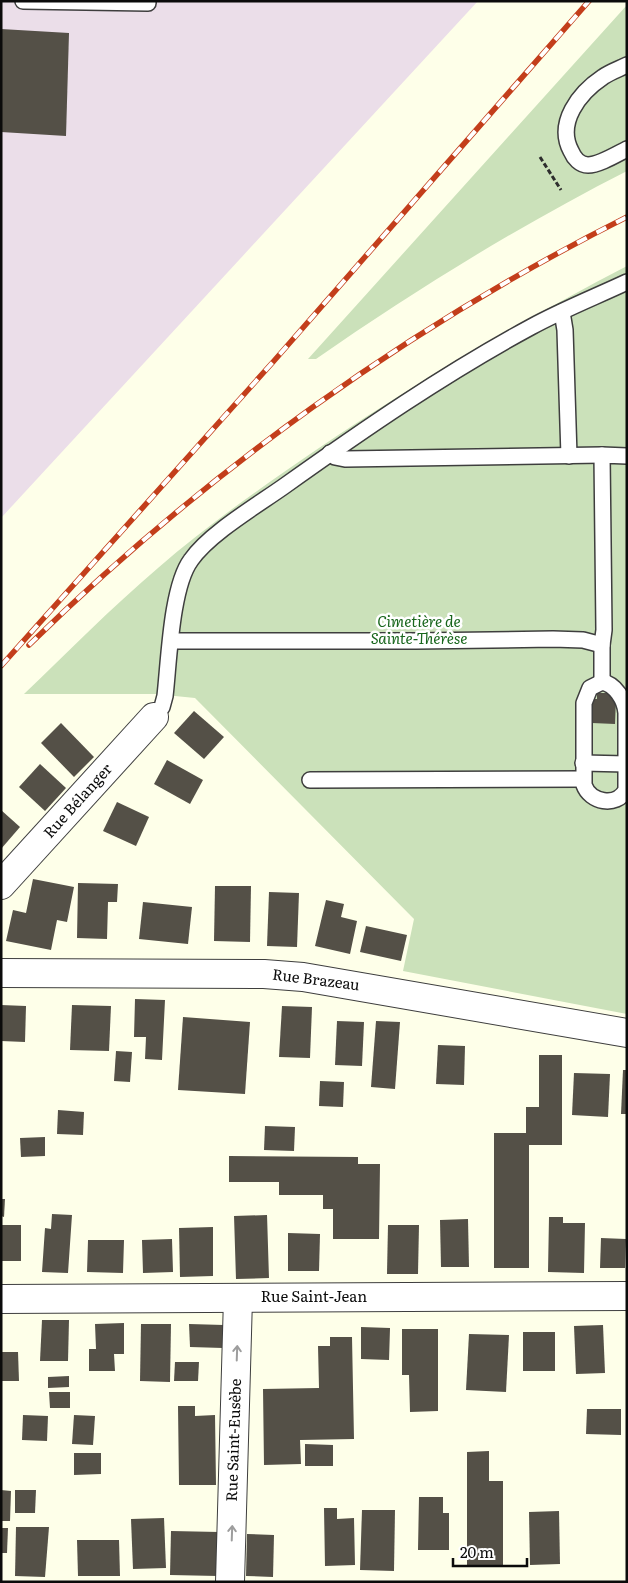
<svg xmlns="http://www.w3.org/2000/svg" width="628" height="1583" font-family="Literata,serif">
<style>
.industrial{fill:#ebdee9}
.cemetery{fill:#cbe1ba}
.building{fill:#545047}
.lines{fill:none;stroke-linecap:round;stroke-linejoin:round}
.lane-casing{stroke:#3e3e3e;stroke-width:18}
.street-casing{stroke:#3e3e3e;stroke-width:30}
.path{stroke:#2d2d2d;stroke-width:3;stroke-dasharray:5 2.5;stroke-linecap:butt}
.lane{stroke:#fff;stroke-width:15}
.street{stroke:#fff;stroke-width:28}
.rail-casing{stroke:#c33e1b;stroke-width:5.5}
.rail{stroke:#fff;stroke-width:4;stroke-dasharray:11;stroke-linecap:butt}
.oneway{stroke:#9d9d9d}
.labels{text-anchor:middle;stroke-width:5;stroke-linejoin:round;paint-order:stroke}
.park-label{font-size:15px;font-style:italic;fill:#18661c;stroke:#fff}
.street-label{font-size:15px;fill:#0b0b0b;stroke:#fff}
</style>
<rect width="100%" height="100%" fill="#feffe9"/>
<path class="industrial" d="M1,1h477l-477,517z"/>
<g class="cemetery">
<path d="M627,5v166c-108,55 -212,119 -311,188h-8z"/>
<path d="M627,266v748l-224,-43 11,-52 -219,-221 -40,-4h-131c44,-42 87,-86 134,-126 40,-35 83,-66 126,-96 110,-77 224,-144 343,-206z"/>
</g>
<g class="building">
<path d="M1,29l68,4 -3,103 -65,-4z"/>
<path d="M597,693h15v5h4l-1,26 -23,-1 1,-24h4z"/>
<path d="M194,711l30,26 -20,22 -30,-26z"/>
<path d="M61,723l33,34 -20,20 -33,-34z"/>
<path d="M167,760l36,20 -13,24 -36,-20z"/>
<path d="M40,764l26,24 -21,23 -26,-24z"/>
<path d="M117,802l32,15 -13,29 -33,-15z"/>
<path d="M1,810l19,17 -19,22z"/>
<path d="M33,879l41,8 -7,35 -10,-2 -6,30 -45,-9 7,-31 13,3z"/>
<path d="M78,883l40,1 -1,18h-9l-1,37 -30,-1z"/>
<path d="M215,886h36l-1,56 -36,-1z"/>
<path d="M269,892l30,1 -2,54 -30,-1z"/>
<path d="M326,900l18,4 -3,13 16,4 -7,33 -35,-8z"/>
<path d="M143,902l49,5 -4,37 -49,-5z"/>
<path d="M366,926l41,9 -6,26 -41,-9z"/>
<path d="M135,999l30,1 -3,60 -17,-1 1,-22h-12z"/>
<path d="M1,1005l25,1 -1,36 -24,-1z"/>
<path d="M72,1005l39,1 -2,45 -39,-1z"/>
<path d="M282,1006l30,1 -2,51 -31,-1z"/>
<path d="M183,1017l67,5 -5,72 -67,-4z"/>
<path d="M337,1021l27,1 -2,44 -27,-1z"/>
<path d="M376,1021l24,1 -5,67 -24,-2z"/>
<path d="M438,1045l27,1 -1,39 -28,-1z"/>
<path d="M116,1051l16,1 -2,30 -16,-1z"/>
<path d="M539,1055h23v90h-33v123h-35v-135h32v-26h13z"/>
<path d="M623,1070h4v44h-6z"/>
<path d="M574,1073l36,1 -2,43 -36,-2z"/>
<path d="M320,1081l24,1 -1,25 -24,-1z"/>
<path d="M58,1110l26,2 -1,23 -26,-1z"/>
<path d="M265,1126l30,1 -1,24 -30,-1z"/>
<path d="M45,1137v19l-24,1 -1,-19z"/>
<path d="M229,1156l129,1v7h22l-1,75h-46v-30h-10v-14h-44v-13h-50z"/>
<path d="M1,1199h4l-1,18 -3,-1z"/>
<path d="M52,1214l20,1 -4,58 -26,-1 3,-44 6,1z"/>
<path d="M267,1215l2,63 -33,1 -2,-63z"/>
<path d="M549,1217h14v6h22l-1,50 -36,-1z"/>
<path d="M468,1219l1,48h-28l-1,-47z"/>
<rect x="2" y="1225" width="19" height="36"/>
<path d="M388,1225h31l-1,49h-31z"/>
<path d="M213,1227v49l-33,1 -1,-49z"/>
<path d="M288,1233l32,1 -1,37h-31z"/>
<path d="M601,1238l25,1 -1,29h-25z"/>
<path d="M172,1239l1,33 -30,1 -1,-33z"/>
<path d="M88,1240h36l-1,33 -36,-1z"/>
<path d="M42,1320h27l-1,41h-28z"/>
<path d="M124,1323v31h-10l1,17h-26v-22h7l-1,-25z"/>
<path d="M141,1324h30l-1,58 -30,-1z"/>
<path d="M189,1324l35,1 -1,23 -33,-1z"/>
<path d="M603,1325l2,48 -29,1 -2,-48z"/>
<path d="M361,1327l29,1 -1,32 -28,-1z"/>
<path d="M402,1329h36v82l-28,1 -1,-37h-7z"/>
<rect x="523" y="1332" width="32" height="39"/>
<path d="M469,1334l40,1 -3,57 -40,-2z"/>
<path d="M330,1337h22l2,102 -54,1 1,24 -37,1 -1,-76 56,-1 -1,-42h12z"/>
<path d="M1,1352h17l1,29h-18z"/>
<path d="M175,1362h24l-1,19h-24z"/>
<path d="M69,1376v11l-21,1v-11z"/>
<path d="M49,1392h21v16h-20z"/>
<path d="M178,1406h17v10l20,-1 1,70h-37z"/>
<path d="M587,1409h34v26l-35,-1z"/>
<path d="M23,1415l25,1 -1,25 -25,-1z"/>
<path d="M74,1415l21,1 -2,29 -21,-1z"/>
<path d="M305,1444l28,1v21h-28z"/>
<path d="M489,1451v30h14v86h-36v-115z"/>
<path d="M74,1453h27v21l-27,1z"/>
<path d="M1,1490l10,1 -1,30h-9z"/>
<path d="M15,1490h21l-1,23h-20z"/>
<path d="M419,1497h24v16h6v37h-31z"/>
<path d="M324,1508h13v11l17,-1 1,47 -30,1z"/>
<path d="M362,1510h33l-1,61 -34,-1z"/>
<path d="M559,1511l1,53 -30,1 -1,-53z"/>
<path d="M164,1518l2,50 -33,1 -2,-50z"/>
<path d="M16,1527h33l-4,50 -30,-1z"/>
<path d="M1,1528h7l-1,25h-6z"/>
<path d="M171,1531l48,1 -1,44 -48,-1z"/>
<path d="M247,1534l27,1 -1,42 -27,-1z"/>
<path d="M77,1540h42l1,36h-42z"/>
</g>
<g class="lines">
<defs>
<g id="lane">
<path d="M23,1l125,2"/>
<path d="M627,65c-8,4 -17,7 -24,12 -24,16 -47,46 -32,74 3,7 9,14 17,14 11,0 29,-11 39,-16"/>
<path d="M562,312l3,18 4,126"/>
<path d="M330,453l5,4 10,2 257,-4"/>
<path d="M171,641h245l137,-2 30,1 19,5"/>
<path d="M602,682c13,2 23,18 24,31v77c-10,18 -36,12 -42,-5v-82l6,-15z"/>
<path d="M602,682v-37l2,-15 -2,-175 25,1"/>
<path d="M154,717l8,-10 3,-11c4,-34 6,-109 26,-136 18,-26 65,-54 92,-73 80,-57 161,-113 248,-160 31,-17 64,-30 96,-45"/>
<path d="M583,763l43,1"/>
<path d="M310,780l273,-1"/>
</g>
<g id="street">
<path d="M1,885l153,-168"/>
<path d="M1,973l263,1 39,3 324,56"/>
<path d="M1,1299l626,-3"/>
<path d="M230,1582l8,-284"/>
</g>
</defs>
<use href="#lane" class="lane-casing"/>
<use href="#street" class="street-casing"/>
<path class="path" d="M540,157l21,33"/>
<use href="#lane" class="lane"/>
<use href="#street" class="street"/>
<defs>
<g id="rail">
<path d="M29,645c176,-172 379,-318 598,-428"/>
<path d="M1,666l272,-304 316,-361"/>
</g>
</defs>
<use href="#rail" class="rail-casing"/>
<use href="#rail" class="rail"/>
</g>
<defs><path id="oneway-shaft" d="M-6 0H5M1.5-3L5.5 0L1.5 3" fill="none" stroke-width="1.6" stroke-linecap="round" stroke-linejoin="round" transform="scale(1.25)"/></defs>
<g class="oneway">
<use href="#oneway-shaft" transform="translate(237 1353) rotate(-88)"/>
<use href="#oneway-shaft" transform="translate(232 1533) rotate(-88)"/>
</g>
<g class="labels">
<g class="park-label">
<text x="419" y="627">Cimetière de<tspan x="419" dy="17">Sainte-Thérèse</tspan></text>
</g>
<g class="street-label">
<text transform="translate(78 801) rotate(-48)" y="5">Rue Bélanger</text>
<text transform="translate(316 980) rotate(7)" y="5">Rue Brazeau</text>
<text x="314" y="1302">Rue Saint-Jean</text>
<text transform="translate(234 1440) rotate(-88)" y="5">Rue Saint-Eusèbe</text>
</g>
</g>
<rect width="628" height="1583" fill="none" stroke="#0b0b0b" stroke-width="5"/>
<path d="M453 1558v8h74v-8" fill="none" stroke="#0b0b0b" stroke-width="2.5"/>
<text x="460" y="1558" font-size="15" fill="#0b0b0b" stroke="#ffffff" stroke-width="4" paint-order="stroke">20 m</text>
</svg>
